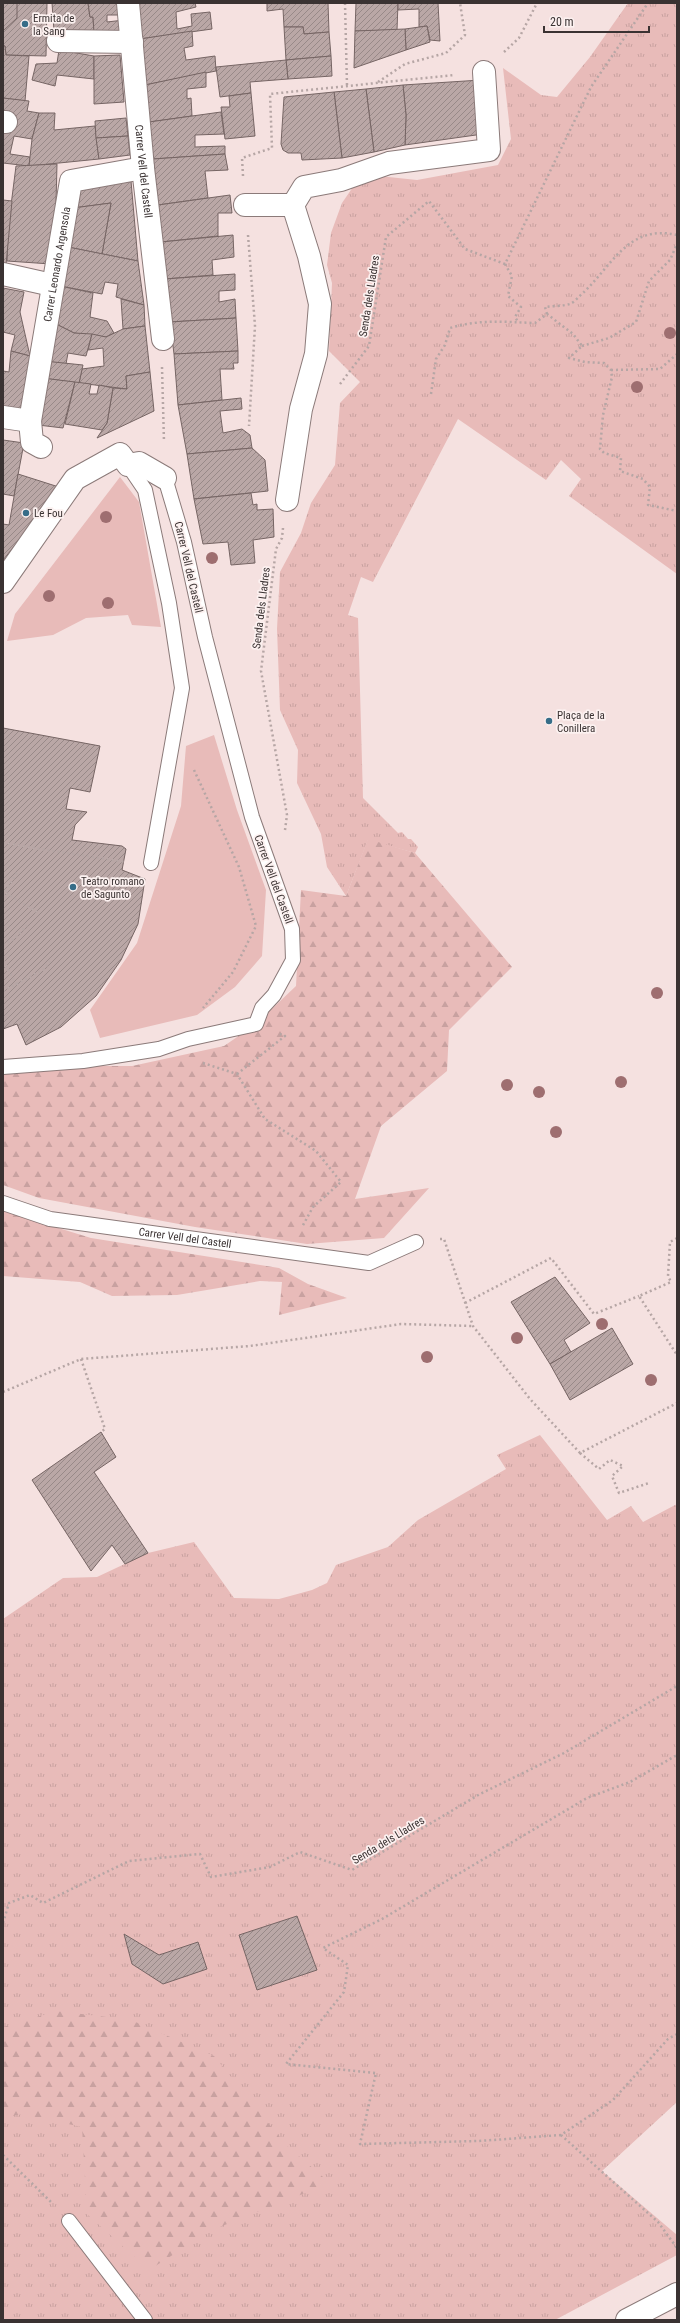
<svg xmlns="http://www.w3.org/2000/svg" width="680" height="2323" font-family="'Roboto Condensed',sans-serif">
<style>
.grass{fill:url(#grass-tufts)}
.forest{fill:url(#forest-firs)}
.green{fill:#e8bbb9}
.building{fill:url(#building-hatch);stroke:#766564}
.lines{fill:none;stroke-linecap:round;stroke-linejoin:round}
.service-casing{stroke:#8b7a79;stroke-width:16}
.pedestrian-casing{stroke:#8b7a79;stroke-width:24}
.minor-casing{stroke:#8b7a79;stroke-width:24}
.path{stroke:#b6a6a5;stroke-width:2.5;stroke-dasharray:2 3;stroke-linecap:butt}
.service{stroke:#fff;stroke-width:14}
.pedestrian{stroke:#fff;stroke-width:22}
.minor{stroke:#fff;stroke-width:22}
.tree{fill:#9e6e70}
.poi-dot{fill:#366d88;stroke:#fcf1f0;stroke-width:1.5}
.labels{text-anchor:middle;stroke-width:3.5;stroke-linejoin:round;paint-order:stroke}
.poi-label{font-size:11px;fill:#3a3232;stroke:#fcf1f0;text-anchor:start}
.street-label{font-size:11px;fill:#3a3232;stroke:#fcf1f0}
</style>
<defs>
<pattern id="grass-tufts" width="24" height="20" patternUnits="userSpaceOnUse"><rect width="24" height="20" fill="#e8bbb9"/><path d="M3 7l-1-3M5 7V3M7 7l1-3M15 17l-1-3M17 17v-4M19 17l1-3" fill="none" stroke="#c8a1a0"/></pattern>
<pattern id="forest-firs" width="22" height="20" patternUnits="userSpaceOnUse"><rect width="22" height="20" fill="#e8bbb9"/><path d="M5 1l3.5 6h-7zM16 11l3.5 6h-7z" fill="#c8a1a0"/></pattern>
<pattern id="building-hatch" width="6" height="6" patternUnits="userSpaceOnUse"><rect width="6" height="6" fill="#baa7a6"/><path d="M-1 1l2-2M0 6l6-6M5 7l2-2" fill="none" stroke="#988988"/></pattern>
</defs>
<rect width="100%" height="100%" fill="#f5e1e0"/>
<g class="grass">
<path d="M628,3h49v571l-108,-78 12,-17 -20,-19 -15,20 -88,-61 -85,163 -12,-5 -13,38 10,3 5,180 35,35 4,-1 6,7h3l7,8 -3,6 -47,-13 -22,56 -19,-29 -6,-33 -24,-51 1,-33 -18,-40 -3,-81 3,-57 21,-39 10,-30 24,-38 5,-62 20,-21 -31,-31 3,-68 -5,-18 4,-32 11,-30 13,-19 24,-8 38,4 81,-15 13,-26 -8,-71 38,27 16,2 33,-40z"/>
<path d="M540,1435l67,85 24,-14 12,16 34,-18v598l-75,69 75,64v20l-122,65h-552v-701l60,-41 34,-1 51,-24 46,-11 40,56 45,1 33,-9 15,-7 9,-18 52,-18 30,-27 88,-51 -9,-14z"/>
</g>
<g class="forest">
<path d="M368,839l47,14 97,114 -63,63 -2,41 -66,55 -26,73 74,-11 -45,50 -77,6 -112,-17 -156,-29 -36,-13v-119h129l92,-20 32,-22 40,-38 5,-96 45,6z"/>
<path d="M3,1211l88,27 188,30 29,16 39,14 -68,17 3,-33 -22,-1 -83,14 -65,1 -32,-14 -77,-6z"/>
<path d="M57,2011l74,9 83,36 72,89 44,38 -118,47 -63,40 -62,-56 -5,-87 -60,-13 -19,4v-91z"/>
</g>
<g class="green">
<path d="M120,477l19,25 22,125 -29,-2 -4,-10 -42,3 -33,17 -46,6 8,-27z"/>
<path d="M214,735l23,75 29,80 -4,66 -27,31 -38,28 -97,23 -10,-28 47,-67 44,-137 5,-60z"/>
</g>
<g class="building">
<path d="M3,3h44l-1,53 -40,-1 -1,-9h-2z"/>
<path d="M3,3h14v15l-14,13z"/>
<path d="M52,3h36l2,14h3l1,16 -40,-2z"/>
<path d="M88,3h33l1,12h-15v7l17,-2 1,10 -31,3 -1,-16h-3z"/>
<path d="M142,3h53l1,4 -20,5 1,17 15,-3 -1,-12 19,-2 2,17 -72,10 -4,-33z"/>
<path d="M267,3h61l1,29 -25,2 -1,-7h-19l-1,-18 -16,2z"/>
<path d="M356,3h42l-1,27 -42,1z"/>
<path d="M398,3h40l2,38 -10,-1 -3,-14 -8,1v-18l-21,1z"/>
<path d="M427,26l3,16 -24,8 -1,-21z"/>
<path d="M284,27h19l1,7 25,-2 2,24 -45,4z"/>
<path d="M405,29l1,21 -52,18 1,-37z"/>
<path d="M192,31l1,15 -9,2 2,12 29,-4 1,15 -71,14 -5,-46z"/>
<path d="M3,46h2l1,9 23,1 -4,45 -22,-3z"/>
<path d="M59,50l35,6v23l-37,-4 -2,11 -23,-6 4,-16 21,-1z"/>
<path d="M120,55l4,47 -30,2v-48z"/>
<path d="M331,56l1,20 -44,3 -2,-19z"/>
<path d="M286,60l2,19 -38,3 1,11 -31,4 -4,-30z"/>
<path d="M206,72v15l-19,2v10l4,-1 1,18 -43,6 -4,-37z"/>
<path d="M481,80l2,54 -78,11 1,-30 -3,-30z"/>
<path d="M403,85l3,30 -1,30 -31,7 -8,-63z"/>
<path d="M366,89l8,63 -32,6 -8,-66z"/>
<path d="M334,92l8,66 -40,2 -1,-7h-13l-5,-3 -2,-6 3,-47z"/>
<path d="M251,93l4,43 -30,3 -4,-32h9l-1,-11z"/>
<path d="M3,98l26,3 -2,10 12,2 -7,26 -18,-3 -4,18 20,3 -1,9 -26,-3z"/>
<path d="M221,112l3,22 -29,1v12l30,-1v8l-72,5 -4,-37z"/>
<path d="M39,113h16l-1,17 41,-4 4,33 -70,7 3,-27z"/>
<path d="M126,118l2,18 -32,2 -1,-17z"/>
<path d="M128,136l2,19 -31,4 -3,-21z"/>
<path d="M225,154l3,16 -23,1 3,27 -50,7 -5,-46z"/>
<path d="M57,164l-2,78 -4,22 -44,-3 1,-32 8,-63z"/>
<path d="M131,181l7,80 -36,-7 9,-51 -38,5 2,-21z"/>
<path d="M230,195l2,18h-14v23l-57,6 -3,-37z"/>
<path d="M3,200l9,1 -6,64 -3,-1z"/>
<path d="M111,203l-9,51 -34,-7 5,-39z"/>
<path d="M233,235l1,22 -22,3 1,15 -48,4 -4,-37z"/>
<path d="M68,247l70,14 6,44 -28,-8 2,-13 -13,-2 -3,12 -42,-8z"/>
<path d="M235,274v16l-16,1v11l16,-3 1,19 -66,4 -5,-43z"/>
<path d="M60,286l33,7 -3,24 17,4 7,12 -8,4 -32,-4 -22,-11z"/>
<path d="M3,288l21,4 -4,20 10,44 -19,-5 4,-16 -12,-3z"/>
<path d="M121,299l23,6 1,21 -22,3z"/>
<path d="M236,318l2,33 -64,3 -4,-32z"/>
<path d="M52,322l22,11 18,1 -6,22 -18,-3 -2,11 -22,-3z"/>
<path d="M145,326l5,46 -24,4 1,13 -48,-6 3,-14 22,-3 -1,-18 -15,2 4,-16 14,3 17,-8z"/>
<path d="M11,351l19,5 -6,60 -21,-5v-40l6,1z"/>
<path d="M238,351v12h-5l1,6h-14l2,31 -44,5 -4,-51z"/>
<path d="M44,361l39,4 -4,18 -37,-5z"/>
<path d="M150,372l4,39 -57,27 10,-15 6,-35 14,1 -1,-13z"/>
<path d="M42,378l33,4 -12,46 -25,-3z"/>
<path d="M75,382l16,2 -2,10h8l2,-9 14,3 -6,35 -5,7 -37,-6z"/>
<path d="M241,398l1,11 -22,2 3,22 19,-4 8,6 2,13 -65,6 -9,-49z"/>
<path d="M3,440l21,3 -10,53 -11,-2z"/>
<path d="M252,448l13,12 3,31 -74,8 -7,-45z"/>
<path d="M18,474l44,14 -59,72v-36l6,1z"/>
<path d="M251,493l2,12 4,-1v6l16,-1 1,28 -21,3 2,23 -24,2 -3,-23 -25,2 -9,-45z"/>
<path d="M3,728l97,18 -10,46 -20,-4 -4,21 21,3 -12,13 -3,15 50,6 4,3 -4,21 23,9 -7,45 -17,36 -25,36 -35,31 -35,18 -9,-21 -14,5z"/>
<path d="M555,1277l35,46 -26,17 7,12 -21,12 -39,-62z"/>
<path d="M612,1328l21,36 -63,36 -20,-36z"/>
<path d="M101,1432l15,25 -22,15 54,81 -23,11 -13,-19 -21,26 -59,-91z"/>
<path d="M297,1916l20,54 -60,20 -18,-55z"/>
<path d="M124,1934l35,21 39,-13 9,27 -44,15 -31,-20z"/>
</g>
<g class="lines">
<defs>
<g id="service">
<path d="M128,465l17,25 24,113 13,85 -31,175"/>
<path d="M3,1067l80,-6 76,-12 29,-10 68,-15 6,-16 12,-13 19,-35 -1,-31 -40,-112 -47,-180 -21,-95 -19,-64"/>
<path id="s1" d="M3,1203l47,16 319,44 47,-21"/>
<path d="M69,2221l76,99"/>
</g>
<g id="pedestrian">
<path id="s2" d="M128,3l15,165 20,171"/>
<path d="M58,41l74,1"/>
<path d="M3,122h3"/>
<path d="M245,205h48"/>
<path d="M293,205l11,-18 37,-7 48,-17 100,-13 -5,-78"/>
<path id="s3" d="M30,421l41,-240 72,-13"/>
<path d="M287,500l14,-91 15,-55 4,-50 -11,-48 -16,-51"/>
</g>
<g id="minor">
<path d="M3,274l49,11"/>
<path d="M3,417l27,4 2,21 9,5"/>
<path d="M3,582l72,-103 45,-25 8,11 11,-2 26,15"/>
<path d="M627,2320l50,-26"/>
</g>
</defs>
<use href="#service" class="service-casing"/>
<use href="#pedestrian" class="pedestrian-casing"/>
<use href="#minor" class="minor-casing"/>
<g class="path">
<path d="M345,3l2,83"/>
<path d="M504,52l15,-14 18,-35"/>
<path d="M378,82l27,-18 41,-11 19,-18 -5,-32"/>
<path d="M243,176l-1,-18 30,-10 -2,-54 184,-19"/>
<path d="M248,235l7,91 -6,100"/>
<path d="M505,264l7,12 -4,20 13,11 -6,10 3,5"/>
<path d="M547,314l-2,-7c8,-1 18,-1 25,-3 5,-2 10,-9 14,-12 29,-28 45,-68 93,-57"/>
<path d="M582,346l27,-8 27,-16 13,-41 21,-21 7,-16"/>
<path d="M162,367l2,75"/>
<path d="M611,370l49,-1 17,-15"/>
<path d="M340,384l29,-38 17,-109 43,-36 36,48 40,15 86,-177 57,-84"/>
<path d="M431,394l5,-35 9,-14 5,-17c30,-9 54,-6 85,-5l12,-9 26,20 9,12 -13,12 16,4 19,1 7,7 1,7 -9,38 -3,34 4,4 17,5 -1,13 23,8 7,8 -2,18 29,6"/>
<path d="M283,528l-1,10 -6,11 -15,122 26,144 -2,15"/>
<path d="M194,770l45,97 17,59 -23,46 -30,36"/>
<path d="M3,843l122,19"/>
<path d="M6,893l31,19"/>
<path d="M3,896l15,-25"/>
<path d="M3,945l11,-6 13,-14"/>
<path d="M3,961l14,24"/>
<path d="M3,991l40,-21 7,-9"/>
<path d="M203,1063l34,11 28,45 51,32 25,31 -28,25 -11,20"/>
<path d="M237,1074l48,-38 -5,-2"/>
<path d="M677,1238l-7,4 -2,34 3,6 -32,14 38,59"/>
<path d="M440,1239h4l29,87 57,73 50,54 97,-50"/>
<path d="M465,1303l86,-45 43,56 45,-18"/>
<path d="M81,1359l24,70 -4,3"/>
<path d="M3,1392l78,-33 169,-13 151,-22 72,2"/>
<path d="M580,1453l19,16 11,-9 13,6 -11,10 7,17 30,-10"/>
<path d="M3,1923l6,-20 21,-8 13,8 86,-42 71,-7 11,23 59,-10 30,-15 52,18 128,-76 84,-41 113,-67"/>
<path d="M677,2034l-9,5 -55,61 -52,35 97,87 19,26"/>
<path d="M561,2135l-82,6 -119,3 16,-71 -90,-9 58,-72 4,-27 -25,-17 59,-29 205,-121 43,-16 47,-27"/>
<path d="M3,2155l49,48"/>
</g>
<use href="#service" class="service"/>
<use href="#pedestrian" class="pedestrian"/>
<use href="#minor" class="minor"/>
</g>
<g class="tree">
<circle cx="670" cy="333" r="6"/>
<circle cx="637" cy="387" r="6"/>
<circle cx="106" cy="517" r="6"/>
<circle cx="212" cy="558" r="6"/>
<circle cx="49" cy="596" r="6"/>
<circle cx="108" cy="603" r="6"/>
<circle cx="657" cy="993" r="6"/>
<circle cx="621" cy="1082" r="6"/>
<circle cx="507" cy="1085" r="6"/>
<circle cx="539" cy="1092" r="6"/>
<circle cx="556" cy="1132" r="6"/>
<circle cx="602" cy="1324" r="6"/>
<circle cx="517" cy="1338" r="6"/>
<circle cx="427" cy="1357" r="6"/>
<circle cx="651" cy="1380" r="6"/>
</g>
<g class="poi-dot">
<circle cx="25" cy="24" r="4"/>
<circle cx="26" cy="513" r="4"/>
<circle cx="549" cy="721" r="4"/>
<circle cx="73" cy="887" r="4"/>
</g>
<g class="labels">
<g class="poi-label">
<text x="33" y="22">Ermita de<tspan x="33" dy="13">la Sang</tspan></text>
<text x="34" y="517">Le Fou</text>
<text x="557" y="719">Plaça de la<tspan x="557" dy="13">Conillera</tspan></text>
<text x="81" y="885">Teatro romano<tspan x="81" dy="13">de Sagunto</tspan></text>
</g>
<g class="street-label">
<text dy="4" stroke="none"><textPath href="#s2" startOffset="169">Carrer Vell del Castell</textPath></text>
<text dy="4" stroke="none"><textPath href="#s3" startOffset="159">Carrer Leonardo Argensola</textPath></text>
<text transform="translate(369 296) rotate(-81)" y="4">Senda dels Lladres</text>
<text transform="translate(189 567) rotate(77)" y="4">Carrer Vell del Castell</text>
<text transform="translate(261 608) rotate(-83)" y="4">Senda dels Lladres</text>
<text transform="translate(274 879) rotate(70)" y="4">Carrer Vell del Castell</text>
<text dy="4" stroke="none"><textPath href="#s1" startOffset="186">Carrer Vell del Castell</textPath></text>
<text transform="translate(388 1840) rotate(-31)" y="4">Senda dels Lladres</text>
</g>
</g>
<rect width="680" height="2323" fill="none" stroke="#3a3232" stroke-width="8"/>
<path d="M544 26v6h105v-6" fill="none" stroke="#3a3232" stroke-width="2"/>
<text x="550" y="26" font-size="12" fill="#3a3232" stroke="#fcf1f0" stroke-width="3" paint-order="stroke">20 m</text>
</svg>
